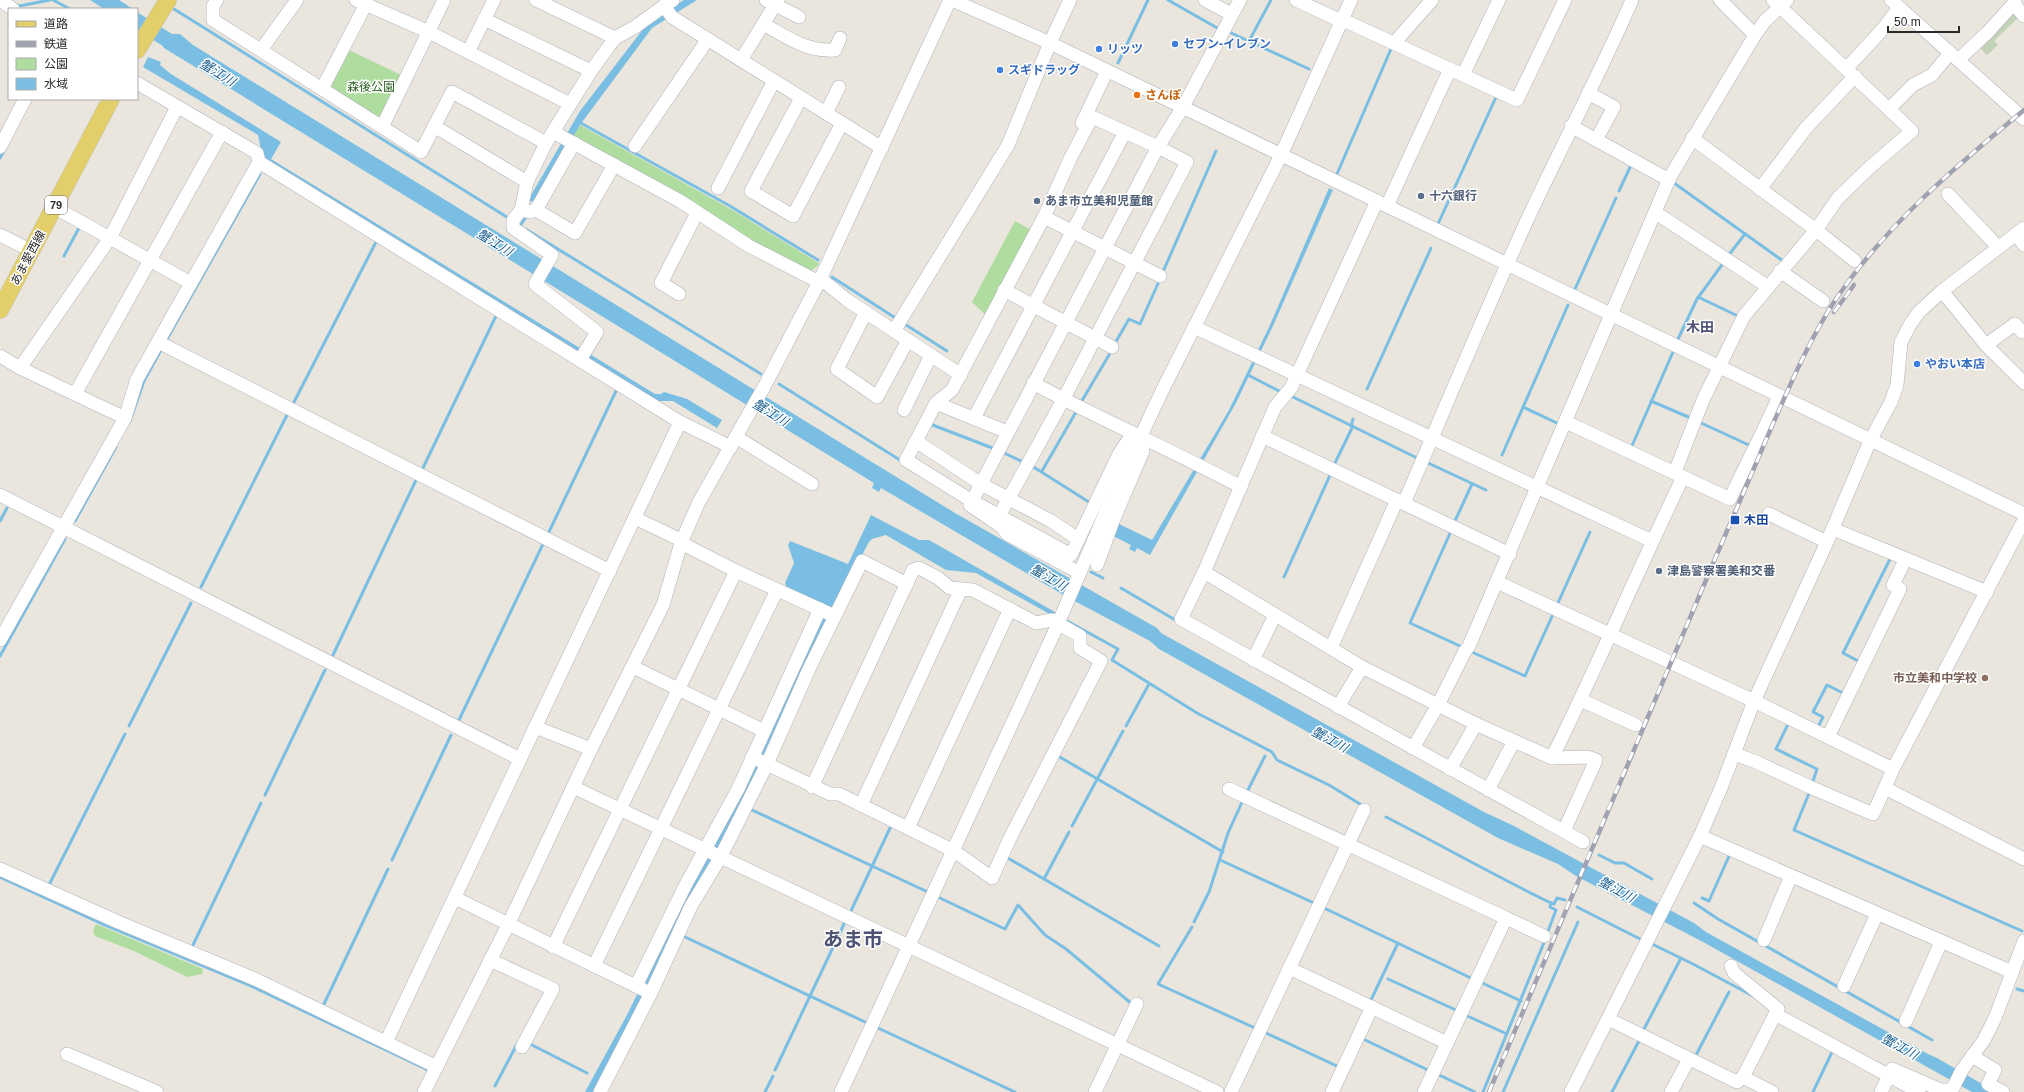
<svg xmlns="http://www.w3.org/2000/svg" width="2024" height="1092" font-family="Arial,'Noto Sans JP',sans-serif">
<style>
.green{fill:#afdc9f}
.cemetery{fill:#c2d3b6}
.water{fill:#7abfe3}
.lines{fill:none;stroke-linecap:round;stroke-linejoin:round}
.stream{stroke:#7abfe3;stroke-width:3}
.minor-casing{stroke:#b0b2bc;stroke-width:14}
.major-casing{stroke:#c3c3c3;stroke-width:18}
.minor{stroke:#fff;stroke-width:13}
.major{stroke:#e3cf6a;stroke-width:17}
.rail-casing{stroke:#a0a2b2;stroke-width:4.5}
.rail{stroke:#fff;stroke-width:3;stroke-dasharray:9;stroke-linecap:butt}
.shop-dot{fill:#3f7fe0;stroke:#fff;stroke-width:1.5}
.food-dot{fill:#e8710a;stroke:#fff;stroke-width:1.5}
.service-dot{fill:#5c6f8a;stroke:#fff;stroke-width:1.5}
.transit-dot{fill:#1a4fb4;stroke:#fff;stroke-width:1.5}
.education-dot{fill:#8d6e63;stroke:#fff;stroke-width:1.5}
.labels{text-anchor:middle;stroke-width:3;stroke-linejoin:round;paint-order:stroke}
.shield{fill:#fff;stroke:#6a6a6a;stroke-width:1}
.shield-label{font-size:11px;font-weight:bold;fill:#2a2a2a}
.shop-label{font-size:12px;font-weight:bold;fill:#366cbe;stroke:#fff;text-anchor:start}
.park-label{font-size:12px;fill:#296021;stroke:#fff}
.food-label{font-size:12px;font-weight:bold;fill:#c56008;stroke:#fff;text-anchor:start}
.service-label{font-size:12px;font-weight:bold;fill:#4e5e75;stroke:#fff;text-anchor:start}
.street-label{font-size:12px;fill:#2a2a2a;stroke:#fff}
.transit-label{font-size:12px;font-weight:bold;fill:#164399;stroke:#fff;text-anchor:start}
.education-label{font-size:12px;font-weight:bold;fill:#785e54;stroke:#fff;text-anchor:end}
.water-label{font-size:13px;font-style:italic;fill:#1a5d8d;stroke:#fff}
.quarter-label{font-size:14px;font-weight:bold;fill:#4e5376;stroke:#fff}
.town-label{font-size:20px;font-weight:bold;fill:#4e5376;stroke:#fff}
</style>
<rect width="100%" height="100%" fill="#eae6dd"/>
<g class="green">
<path d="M347,49l56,27 -20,40 -6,3 -48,-30z"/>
<path d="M580,125l154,86 86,53 -12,9 -236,-136z"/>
<path d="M1015,221l18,10 -44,87 -17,-16z"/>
<path d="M96,924l107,45 -1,5 -15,3 -53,-26 -39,-15 -2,-5z"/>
</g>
<path class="cemetery" d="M2014,7l7,8 -27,26 4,4 -11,10 -10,-10z"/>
<g class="water">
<path d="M90,0h29l14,9h-29z"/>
<path d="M684,0h13l-45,28 -72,97 -45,76 -8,1 53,-91 67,-87z"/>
<path d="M137,12l35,22h8l13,11 762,468 202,115 4,5 323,179 30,14 180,97 12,9 222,122 9,4 59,34h-24l-269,-150 -127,-66 -18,-12 -60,-26 -339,-189 -9,-8 -83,-44 -186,-109 -2,4 -7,-4 2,-5 -710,-435 -1,-2 -26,-16z"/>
<path d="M148,57l13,5 -1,3 11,9 110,68 -10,17 384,235h6l3,-2 23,7 35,21 -5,8 -44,-27h-19l-391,-241 -5,-25 -115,-68z"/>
<path d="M1329,188l4,2 -60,136 -37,77 -86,152 -13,-7 -2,4 -6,-3 2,-4 -20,-10 6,-12 35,17 77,-130 41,-85z"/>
<path d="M871,515l48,25h10l126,72 -2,4 -77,-43 -30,-3 -60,-35 -14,4 -3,3 -36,68 -68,149 -170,333h-10l42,-77 198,-407 -37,-16 -3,-9 9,-20 -6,-18 2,-4 58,23z"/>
</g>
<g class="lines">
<g class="stream">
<path d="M53,0l17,9"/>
<path d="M1168,0l51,29"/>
<path d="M17,5l2,1 31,-6"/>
<path d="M174,9l336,210"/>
<path d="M1227,31l82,38"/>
<path d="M1249,41l22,-41"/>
<path d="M1118,63l30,-63"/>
<path d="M579,122l151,84 88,54"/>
<path d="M0,158l5,-9"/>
<path d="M1337,174l54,-125"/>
<path d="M1674,183l109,78"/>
<path d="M1619,191l13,-28"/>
<path d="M1438,224l59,-129"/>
<path d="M520,226l8,-12"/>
<path d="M527,230l234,144"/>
<path d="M64,256l16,-30"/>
<path d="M1728,256l17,-22"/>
<path d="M1162,274l54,-123"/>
<path d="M832,277l65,42"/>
<path d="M1575,289l41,-91"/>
<path d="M1698,297l42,20"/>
<path d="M903,323l44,28"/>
<path d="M167,339l93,-165"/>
<path d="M1678,339l19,-40 27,-37"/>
<path d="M1114,345l15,-26 11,5 20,-45"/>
<path d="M1248,375l33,17"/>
<path d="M779,384l124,78"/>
<path d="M1367,389l64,-141"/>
<path d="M1291,396l126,62"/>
<path d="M1651,401l42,18"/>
<path d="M293,404l83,-162"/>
<path d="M1080,404l32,-54"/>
<path d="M1523,407l36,17"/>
<path d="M130,421l14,-40 17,-31"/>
<path d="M1699,422l52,24"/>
<path d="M930,424l65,25"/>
<path d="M1351,426l2,-7"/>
<path d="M1631,448l42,-96"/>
<path d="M1002,452l23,11"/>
<path d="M1502,455l66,-150"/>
<path d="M1426,462l60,28"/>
<path d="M1334,465l19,-39"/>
<path d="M1032,466l60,38"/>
<path d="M422,470l74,-154"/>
<path d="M1042,471l34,-59"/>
<path d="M0,521l7,-13"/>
<path d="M75,521l41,-74"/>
<path d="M1454,523l18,-39"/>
<path d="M1451,531l-41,92 50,23"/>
<path d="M548,534l68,-143"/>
<path d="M1091,572l12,6"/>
<path d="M1284,577l47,-104"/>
<path d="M201,587l87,-174"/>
<path d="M1121,588l56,33"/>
<path d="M1557,605l33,-73"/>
<path d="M1067,621l51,28 -6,11 85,53 75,39 5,8 52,25 31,19"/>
<path d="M1474,653l51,23 29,-64"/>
<path d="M333,655l84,-177"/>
<path d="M0,656l65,-117"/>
<path d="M1860,662l-17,-9 48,-96"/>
<path d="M459,720l84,-176"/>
<path d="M1789,722l-13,27 41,20 -5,15"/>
<path d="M129,726l62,-123"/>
<path d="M1126,726l23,-42"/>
<path d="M1818,727l5,-10 -10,-5 14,-27 18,9"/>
<path d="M1058,756l165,96"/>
<path d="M1810,791l-16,39 228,101"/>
<path d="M1246,794l19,-38"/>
<path d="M265,795l60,-125"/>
<path d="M752,810l178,83"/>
<path d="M1386,817c55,28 109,59 165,86l3,1 3,-6 8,2"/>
<path d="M1072,826l51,-95"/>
<path d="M1069,832l-25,47 115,67"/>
<path d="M1599,855l16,8h9l28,16"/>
<path d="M1006,857l38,22"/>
<path d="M392,860l59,-125"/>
<path d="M1220,860l94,43"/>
<path d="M0,877l98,45 151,63 179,85"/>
<path d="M50,883l75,-149"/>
<path d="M940,898l65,31 13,-24 27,30 21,14 66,55"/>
<path d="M1702,898l7,3 21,-47h1"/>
<path d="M1694,903l24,16 214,121"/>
<path d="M1577,907l65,33"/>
<path d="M1324,908l149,71"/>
<path d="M850,913l41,-87"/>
<path d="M1194,922l15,-30 19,-59 15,-33"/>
<path d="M1192,927l-34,57 97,44"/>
<path d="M1547,934l9,-24 -6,-3 1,-4"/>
<path d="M683,936l182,86"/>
<path d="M1652,944l41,20 60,32"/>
<path d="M193,945l68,-142"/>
<path d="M1388,979l70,32"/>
<path d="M1480,982l41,19"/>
<path d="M2017,989l7,2"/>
<path d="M1370,1002l28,-59"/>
<path d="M324,1004l64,-135"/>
<path d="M1465,1015l42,19"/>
<path d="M878,1028l137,64"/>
<path d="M1643,1031l38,-73"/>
<path d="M1266,1033l73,34"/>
<path d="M1361,1038l69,33"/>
<path d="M530,1044l57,29"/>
<path d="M1695,1057l34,-65"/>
<path d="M775,1070l70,-148"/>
<path d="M1437,1074l38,18"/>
<path d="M495,1086l22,-42"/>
<path d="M765,1092l8,-16"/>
<path d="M1483,1092l62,-152"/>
<path d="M1503,1092l75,-170"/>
<path d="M1612,1092l28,-53"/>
<path d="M1813,1092l20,-42"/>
</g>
<defs>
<g id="minor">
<path d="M0,0l13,9"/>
<path d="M217,0l-4,6v14l169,107 62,-127"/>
<path d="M356,0l73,32 141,72"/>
<path d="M536,0l79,38"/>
<path d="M673,0l-9,6 8,11 210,131"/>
<path d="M766,0l33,17"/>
<path d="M952,0l98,43 974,471"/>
<path d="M1205,0l26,14"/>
<path d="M1296,0l45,21"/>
<path d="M1720,0l35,35"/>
<path d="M1891,0l133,119"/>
<path d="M2014,4l10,12"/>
<path d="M484,19l107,52"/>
<path d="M1341,19l176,81 48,-100"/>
<path d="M763,24c24,13 43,28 72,26l5,-12"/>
<path d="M1394,43l38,-43"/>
<path d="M261,50l36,-50"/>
<path d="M468,52l26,-52"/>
<path d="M1959,59l29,-27 27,-30v-2"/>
<path d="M741,60l37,-60"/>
<path d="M1846,69l36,-39 17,-22"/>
<path d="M1463,75l36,-75"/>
<path d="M322,89l44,-85"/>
<path d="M1588,93l26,14 -18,33"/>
<path d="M801,98l-50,93 42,25 49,-93"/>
<path d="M1889,109l24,-24 19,-10 18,-22"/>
<path d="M826,113l13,-26"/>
<path d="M1082,123l25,-52"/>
<path d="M434,126l93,56 19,-39"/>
<path d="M1571,126l98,54"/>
<path d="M382,127l39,25 31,-60 94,51 45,-72 24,-33 20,-11 29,-21"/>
<path d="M553,132l127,69 69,45 70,36"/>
<path d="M1692,138l124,92 39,31"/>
<path d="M635,146l73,-107"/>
<path d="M0,147l25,-48"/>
<path d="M259,162l421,260 51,25"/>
<path d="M527,182l-6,28 -8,10v8l39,27 -17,29 62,48 -17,28"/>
<path d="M718,188l56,-107"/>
<path d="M1760,189l46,-61 49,-52"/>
<path d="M1948,194l50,53"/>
<path d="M1377,201l-86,187 -16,19 -71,165 -23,47 402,223"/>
<path d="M1387,206l63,-137"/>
<path d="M54,207l137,76"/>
<path d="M521,210l9,2 6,-2 39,23 39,-68"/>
<path d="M536,210l38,-67"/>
<path d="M1656,213l111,73"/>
<path d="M1044,217l116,59"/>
<path d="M2016,234l8,11"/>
<path d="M0,235l22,11"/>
<path d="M1780,271l43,30"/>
<path d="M821,279l26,21 114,75"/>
<path d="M1004,290l108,57"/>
<path d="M1942,291l44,54 38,38"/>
<path d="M679,294l-18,-11 36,-70"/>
<path d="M866,312l-29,57 40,28 31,-57"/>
<path d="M1194,327l458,214"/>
<path d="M894,331l114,-186 42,-102 20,-43"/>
<path d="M158,342l452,229"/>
<path d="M1986,345l29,-21 7,8 2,-1"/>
<path d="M0,356l20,12 105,50"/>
<path d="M20,368l90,-130 67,-131"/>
<path d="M1033,383c68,37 139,67 208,104"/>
<path d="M75,394l147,-262"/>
<path d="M936,403l-20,38 65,43 70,37 27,18"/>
<path d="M904,410l27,-55"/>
<path d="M974,418l151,-286"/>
<path d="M1566,422l164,77c16,-35 34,-68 49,-103"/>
<path d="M1262,436l248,118"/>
<path d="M736,437l76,47"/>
<path d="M916,441l-10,19 66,41 99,54 48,-101 14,-21"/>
<path d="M1675,472l28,-72 41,-84 72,-86 22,-32 31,-30 43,-37 -139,-131"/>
<path d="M0,495l520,264"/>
<path d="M1404,503c41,-95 81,-191 124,-285 34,-73 72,-144 104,-218"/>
<path d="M1769,514l58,28"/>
<path d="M999,516l64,-116 124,-238 -29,-15 -66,-30 -21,40 -27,60 -92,173 -16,13 71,29"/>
<path d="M635,518l48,23"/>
<path d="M2024,520l-131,249 -8,19 139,71"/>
<path d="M1833,529l154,63"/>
<path d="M681,543l55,28 92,42"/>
<path d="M1097,565l16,-44 30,-70"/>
<path d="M1204,572l158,95 114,57 76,34c46,-93 86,-188 131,-281"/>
<path d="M1080,573l-73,-39 -5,-7 -32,-22 188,-358 25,-40 57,-107"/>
<path d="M1497,582l257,119 139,68"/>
<path d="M0,640l125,-222 12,-39 122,-217 -2,-9 -120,-70"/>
<path d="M1331,648l66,-148"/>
<path d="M1253,660l22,-45"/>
<path d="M633,667l131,64"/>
<path d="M1581,700l55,25"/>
<path d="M1338,707l24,-40"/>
<path d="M535,727l56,22"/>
<path d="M1828,737l72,-148 -7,-4 12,-25"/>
<path d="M1413,748l25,-43 27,-54 4,-5 201,-469 85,-142 10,-14 22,-21"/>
<path d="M1734,754l20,7 56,26 63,27 12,-26"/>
<path d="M752,757l78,37h9l115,57 38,27 17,-38 92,-179 -21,-13v-12l-16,-9"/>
<path d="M1552,758l35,-1 9,3 -32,71"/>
<path d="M1450,769l26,-45"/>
<path d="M573,787l644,305"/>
<path d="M812,787l101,-217 6,-2 19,10 12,10 23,2 63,33 16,-3"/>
<path d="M1229,789l277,129 -82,174"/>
<path d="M1488,790l26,-49"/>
<path d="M861,805l100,-216"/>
<path d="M908,828l102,-219"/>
<path d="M1700,836l312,136"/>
<path d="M0,869l118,53 139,58 180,87"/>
<path d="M455,898l189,92"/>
<path d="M1506,918l38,18"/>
<path d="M1764,940l27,-64"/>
<path d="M553,947l183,-376"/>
<path d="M490,960l63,29 -31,58"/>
<path d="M594,966l183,-376"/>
<path d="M1289,968l158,75"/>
<path d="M636,986l49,-100 53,-97 82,-180"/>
<path d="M1844,986l33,-72"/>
<path d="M1775,1014l144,78"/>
<path d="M1608,1019l129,63 6,-5 35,-68 -44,-36 -3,-7"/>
<path d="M1906,1021l35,-79"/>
<path d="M386,1042l294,-620"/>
<path d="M67,1054l90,38"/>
<path d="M1972,1056l23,14 -7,14 15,8"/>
<path d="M1743,1077l29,15"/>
<path d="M424,1092l84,-167 83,-176 72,-144 18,-62 18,-41 65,-115 55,-105 131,-282"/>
<path d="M600,1092l51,-99 40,-87 29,-48 47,-94 42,-95 53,-108 45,23"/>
<path d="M841,1092l213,-459 60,-140 48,-102 119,-236 70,-155"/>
<path d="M1095,1092l42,-88"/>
<path d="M1231,1092l133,-282"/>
<path d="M1332,1092l40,-85"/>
<path d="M1571,1092l129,-256 21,-48 33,-87 73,-159 43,-101 21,-39 6,-17 4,-43 10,-19 8,-11 23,-21 82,-63"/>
<path d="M1671,1092l18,-33"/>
<path d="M1881,1092l11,-23 49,21h11l10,-20 22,-30 11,-22 29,-77"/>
</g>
<g id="major">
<path d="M137,50l31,-50"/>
<path d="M0,310l111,-211"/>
</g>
</defs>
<use href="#minor" class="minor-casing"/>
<use href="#major" class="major-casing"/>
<use href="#minor" class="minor"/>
<use href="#major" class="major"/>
<defs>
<g id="rail">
<path d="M1834,312l20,-27"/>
<path d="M1489,1092c73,-173 146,-346 220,-519 21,-49 42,-98 63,-147 19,-43 38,-88 64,-127 51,-75 119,-132 188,-189"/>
</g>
</defs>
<use href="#rail" class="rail-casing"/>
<use href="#rail" class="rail"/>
</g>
<g class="shop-dot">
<circle cx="1175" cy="44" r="4"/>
<circle cx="1099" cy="49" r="4"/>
<circle cx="1000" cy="70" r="4"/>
<circle cx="1917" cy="364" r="4"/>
</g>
<circle class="food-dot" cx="1137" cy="95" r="4"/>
<g class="service-dot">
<circle cx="1421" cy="196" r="4"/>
<circle cx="1037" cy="201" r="4"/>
<circle cx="1659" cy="571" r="4"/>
</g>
<rect class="transit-dot" x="1730" y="515" width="10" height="10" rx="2"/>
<circle class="education-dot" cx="1985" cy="678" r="4"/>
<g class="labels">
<rect class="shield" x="45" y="196" width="22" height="18" rx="3"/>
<g class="shield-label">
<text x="56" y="209">79</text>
</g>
<g class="shop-label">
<text x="1183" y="48">セブン-イレブン</text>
<text x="1107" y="53">リッツ</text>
<text x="1008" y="74">スギドラッグ</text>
<text x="1925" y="368">やおい本店</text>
</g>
<g class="park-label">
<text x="371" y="91">森後公園</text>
</g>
<g class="food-label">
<text x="1145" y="99">さんぽ</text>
</g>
<g class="service-label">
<text x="1429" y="200">十六銀行</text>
<text x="1045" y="205">あま市立美和児童館</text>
<text x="1667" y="575">津島警察署美和交番</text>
</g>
<g class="street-label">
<text transform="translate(28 258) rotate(-62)" y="4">あま愛西線</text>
</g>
<g class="transit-label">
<text x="1744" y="524">木田</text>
</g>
<g class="education-label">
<text x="1977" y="682">市立美和中学校</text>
</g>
<g class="water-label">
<text transform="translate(218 72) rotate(32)" y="5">蟹江川</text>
<text transform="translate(495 242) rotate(32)" y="5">蟹江川</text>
<text transform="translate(771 412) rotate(32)" y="5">蟹江川</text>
<text transform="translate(1049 577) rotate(30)" y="5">蟹江川</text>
<text transform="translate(1330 739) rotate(29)" y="5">蟹江川</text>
<text transform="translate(1617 889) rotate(29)" y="5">蟹江川</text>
<text transform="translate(1900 1046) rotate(29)" y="5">蟹江川</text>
</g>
<g class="quarter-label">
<text x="1700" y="332">木田</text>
</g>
<g class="town-label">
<text x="853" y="946">あま市</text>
</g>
</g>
<rect x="8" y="8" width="130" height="92" fill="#ffffff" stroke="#aaaaaa"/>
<rect x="16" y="21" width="20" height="6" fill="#e3cf6a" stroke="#aaaaaa"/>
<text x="44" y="28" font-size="12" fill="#2a2a2a">道路</text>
<rect x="16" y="41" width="20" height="6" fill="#a0a2b2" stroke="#aaaaaa"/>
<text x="44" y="48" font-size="12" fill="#2a2a2a">鉄道</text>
<rect x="16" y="58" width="20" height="12" fill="#afdc9f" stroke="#aaaaaa"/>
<text x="44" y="68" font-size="12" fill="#2a2a2a">公園</text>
<rect x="16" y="78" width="20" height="12" fill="#7abfe3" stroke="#aaaaaa"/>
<text x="44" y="88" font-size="12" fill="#2a2a2a">水域</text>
<path d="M1888 26v6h71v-6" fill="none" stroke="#2a2a2a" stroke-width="2"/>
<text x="1894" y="26" font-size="12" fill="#2a2a2a" stroke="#ffffff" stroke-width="3" paint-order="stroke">50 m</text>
</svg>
